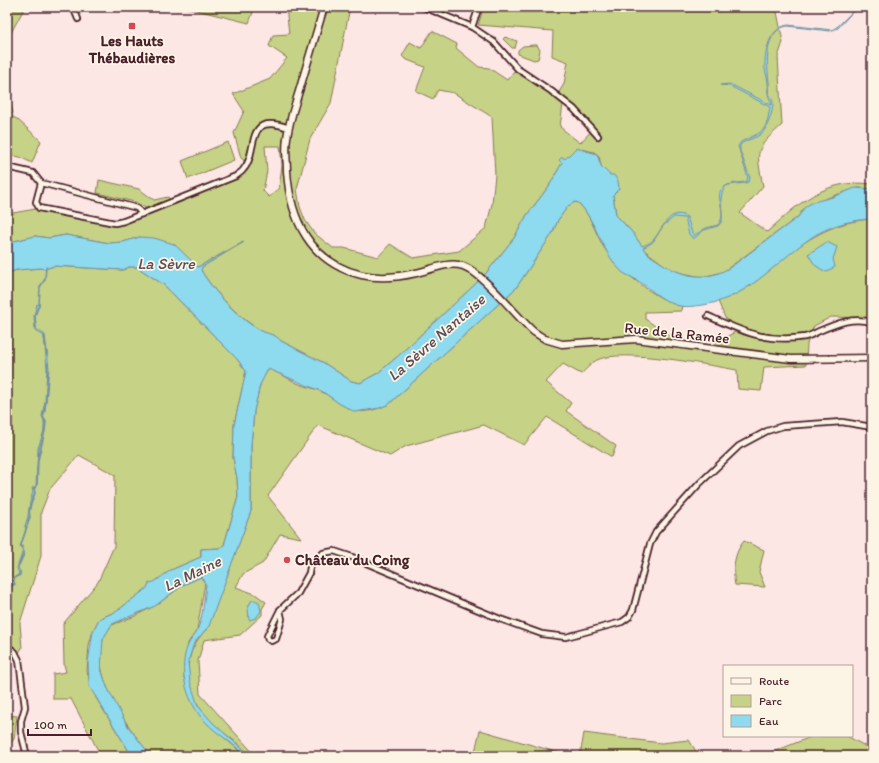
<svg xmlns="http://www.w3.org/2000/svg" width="879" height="763" font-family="Itim,sans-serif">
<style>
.green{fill:#c6d285;stroke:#887858;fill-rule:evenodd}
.water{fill:#8edaee;stroke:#738fa0}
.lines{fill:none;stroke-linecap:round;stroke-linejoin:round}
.stream{stroke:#738fa0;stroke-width:1.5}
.street-casing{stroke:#4a1f2b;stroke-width:8}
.secondary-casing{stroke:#4a1f2b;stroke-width:9}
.street{stroke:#fcf5e5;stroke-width:4.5}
.secondary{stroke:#fcf5e5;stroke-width:6}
.poi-dot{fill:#d1495b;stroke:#fcf5e5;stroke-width:1.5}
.labels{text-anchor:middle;stroke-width:3.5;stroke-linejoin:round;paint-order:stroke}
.poi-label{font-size:15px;font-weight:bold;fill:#4a1f2b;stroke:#fcf5e5}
.street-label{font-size:15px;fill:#4a1f2b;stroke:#fcf5e5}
.water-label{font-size:16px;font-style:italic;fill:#5b4e5c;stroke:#fcf5e5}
</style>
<rect width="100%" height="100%" fill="#fce7e4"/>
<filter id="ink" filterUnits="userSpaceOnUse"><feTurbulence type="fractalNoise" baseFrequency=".025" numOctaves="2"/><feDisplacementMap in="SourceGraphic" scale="8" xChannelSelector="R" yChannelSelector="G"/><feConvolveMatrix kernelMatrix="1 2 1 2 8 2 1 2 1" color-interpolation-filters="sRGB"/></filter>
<g filter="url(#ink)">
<g class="green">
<path d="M7,7h18l-18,33z"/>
<path d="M184,7h71l-6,16z"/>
<path d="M286,7h64l-19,96 -21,36 -13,50 3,18 5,13 9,13 19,15h11l34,9 12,-13 23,14 46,-7 27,-23 6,-24 3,-29 -3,-58 -38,-24 -16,-3 -5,9 -17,-8 9,-24 -20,-8 -3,-3 8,-14 11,6 11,-17 25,13 -1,4 23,19 10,1 18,12 7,-9 35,21 14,12 -3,23 20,16 14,-15 -35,-36 5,-8 4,-22 -16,-6 1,-25 -75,-6 6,-18h231l4,5 7,-5h50l7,35 -5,15 4,68c-28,25 -26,25 -19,61l-23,27 27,19c32,-29 58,-54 105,-48v5c-4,0 -9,-1 -13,-1 -4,0 -50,16 -53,19 -3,2 -6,7 -8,10l-75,55 -21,5 -20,-4 -11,-3 -27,-20 -12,-18 -16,-17 -6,-40 -9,-9 -2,-10 -5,-4 -18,-4 -11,11 -3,-2 -3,3 3,3 -13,23 -22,29 -13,23 -31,39 -86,80 -19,16 -18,10 -9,-2 -27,-18 -43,-22c-6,-7 -14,-6 -21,-11 -21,-12 -48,-40 -59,-60l1,-3 41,-25 -45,25 -58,-30 -17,5 -14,1 -43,-8 -17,3 -14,-2 -28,7v-29l29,-5 80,16 37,-13 -18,-10 -38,-9 2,-13 40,9 15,11 14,-3 6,8 63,-28 12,-12 -8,-7 -7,-25 10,-22 -11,-17 37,-15 17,-21 -18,-12 4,-11 16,-1zM265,146h15l2,19 -3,24 -10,8 -6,-6 4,-20z"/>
<path d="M505,37l12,4 -2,7h-3l-9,-9z"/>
<path d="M534,45h3l3,5 -2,9 -4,1 -16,-6v-4l5,-4z"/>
<path d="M7,87l6,26 -2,3 6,3 24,22 -9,22 -12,-6 -13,-2z"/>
<path d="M228,142l6,18 -46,19 -6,-18z"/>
<path d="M575,202l4,1c11,12 16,28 24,43 13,22 54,55 79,60l-1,5 -36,1v7l34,23 33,3 23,-13 15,-1 -12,-4 -13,-9 -7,-17c32,-10 48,-29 73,-49 25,-19 50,-31 81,-33v99l-41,-1 -17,9 -7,18 -1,21 -42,2 -3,24 -23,-2 -1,-19c-29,-5 -115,-22 -140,-10 -5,2 -11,10 -16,14l-18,-10 -17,18 25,21 -5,8 50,35 -4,11 -65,-40 -23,28 -40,-20 -78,21 -16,10 -72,-31 -50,71 33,42 -21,-4 -17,29 -20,11 -7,13 19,7 11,8 -4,7v6l-22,20 -36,5 -6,21 2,33 56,62h-6c-10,-13 -25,-21 -37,-32 -27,-27 -36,-67 -6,-95l44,-118v-66l3,-34 6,-26 3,-8 6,-8c10,4 19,9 28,14 9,4 19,5 27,10 26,16 32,26 65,11l127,-116 36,-54 6,-14 10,-14z"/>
<path d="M54,266l69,4 6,-3h8l27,18 73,74 9,12 -12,54 -1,33 4,20 1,19 -14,48 -4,3 -19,1v8l-30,13 -54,41 -18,8 -6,12 -4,14 -2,27 9,26 36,58h-31l-30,-57h-18v-25l13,-2 -2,-8 -1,-40 35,-42 16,-36 1,-71 -36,-20 -29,34 -9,23v44l-21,67 2,25 -6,9 -6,-6 -3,-1v-97l2,-6 -2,-43 3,-8 -3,-7v-216l10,-3 24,-2 3,1z"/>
<path d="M744,541l20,9 -5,22 6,15 -30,-2c-3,-14 -1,-33 9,-44z"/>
<path d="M201,577l4,6 -8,47 -9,13 -4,35 17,39 44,39h-94c-24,-30 -73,-94 -39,-131l23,-9 23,-12 25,-19z"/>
<path d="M7,715l10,1 -3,23 -7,10z"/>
<path d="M480,730l90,26h-96z"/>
<path d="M584,733l77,10 28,-3 10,16h-119z"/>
<path d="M813,736h34l25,14v6h-109z"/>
</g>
<g class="water">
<path d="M857,7l-19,21 -8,3 -43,-5c-24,5 -20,39 -18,56 1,4 -2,9 0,12 1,3 4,5 4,9 0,8 -4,19 -8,26 -5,10 -18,9 -25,16v6l10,27 -1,3 -3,2 -19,2c-10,10 -4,23 -5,36l-4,5 -14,4 -11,9 -4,-5 -4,-16 -11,-1 -11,9 -10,16 -10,6c3,5 9,9 14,12 23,17 51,23 75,6l66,-49 7,-10 8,-5 20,-5 22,-9 17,1v30c-20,1 -37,5 -55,15 -39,24 -66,64 -114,71 -9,1 -18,3 -27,0 -15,-5 -25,-16 -38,-24 -5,-4 -11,-5 -16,-9 -20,-19 -25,-49 -43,-69l-4,-1 -7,4 -10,14 -6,14 -36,54 -127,116 -9,4 -25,4 -15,-8 -17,-12 -55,-23 -8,16 -6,26 -3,34v66l-42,115 -15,17 -6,19 2,19 8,25 15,17 37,33h-5c-13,-15 -31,-23 -44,-39 -15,-19 -23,-48 -13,-72 2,-5 7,-9 9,-15 6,-12 7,-31 9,-45l-5,-8 -18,8 -28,21 -43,18 -9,15 -2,30 6,18 20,38 24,31h-19l-43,-70 -1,-24 5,-31 6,-12 18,-8 30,-23 2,-5 5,-1 17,-12 30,-13v-8l19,-1 4,-3 14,-48 -1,-19 -4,-20 1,-33 12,-54 -9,-12 -73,-74 -27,-18h-8l-6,3 -69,-4 -10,3 -3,-1 -24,2 -10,3v-30l28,-7 14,2 17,-3 43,8 14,-1 17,-5 14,1 20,6 24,23 46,-25 -42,25 -1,3c11,20 39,50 59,60 8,5 15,3 21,11l43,22 27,18 9,2 18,-10 19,-16 86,-80 31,-39 13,-23 22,-29 13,-23 -3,-3 3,-3 3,2 11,-11 21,6 4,12 9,9h4l4,6 1,8 -6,6 3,20 16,17 10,14c4,-1 8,-3 11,-6 9,-9 16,-34 34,-23l6,19 13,-8 12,-3c15,-18 -20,-40 28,-43l2,-4 -10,-32 3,-4c21,-11 25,-7 29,-35l-40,-21 -10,-1 10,-1 41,21c1,-5 -3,-7 -3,-12 -1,-3 1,-6 0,-9 0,-5 -2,-10 -3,-15 -1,-16 4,-41 23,-44l44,5 6,-4z"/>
<path d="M827,242l10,5 -4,12 2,8 -10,5 -10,-7 -7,-11z"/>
<path d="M37,304l2,1 -4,11 1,13 9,6 4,33 -4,44 -2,4c5,11 -2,23 -4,34 -2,11 -3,25 -2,36l-4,2 2,4c-7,12 -3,23 -10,34l1,2 -5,18 3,5 -6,17 3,5 -8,6 2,5 -8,4 6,-4 -1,-5 7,-5 -2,-6 6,-18 -3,-3 6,-18 -1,-3c5,-12 3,-22 8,-34l-1,-4 4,-2 2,-38 6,-17v-10l-2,-5 3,-15 2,-32 -3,-33 -9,-6 -1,-15z"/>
<path d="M255,600l4,2 2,9 -5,7 -7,2 -1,-12 3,-7z"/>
</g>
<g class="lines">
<g class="stream">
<path d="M36,330l-1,-15 4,-10 1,-18 5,-8 1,-12"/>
<path d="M44,336l3,19"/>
<path d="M23,539l7,-22 -1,-7 6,-17 -1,-4 3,-3 1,-26 7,-29 1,-9 -3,-5 3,-16 2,-38"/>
<path d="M19,565l5,-11 -3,-10"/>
<path d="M7,589l8,-5 -2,-4 7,-5v-3"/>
</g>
<defs>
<g id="street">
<path d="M73,7l5,12"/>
<path d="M424,7l48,20 22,15 24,27 33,22 23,18 24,27"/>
<path d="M472,27l7,-20"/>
<path d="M7,167l26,6 8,10 -5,19 3,6 76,15 9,-2 112,-45c2,-2 6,-4 7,-6 17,-18 -1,-59 46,-42"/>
<path d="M41,183l96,25 5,6"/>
<path d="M708,316c34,15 57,27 97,21 5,-1 10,-4 14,-6 19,-8 33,-14 53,-9"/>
<path d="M280,610l2,9 -6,20 -5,2 -3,-2 -1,-3 13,-26 18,-17 11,-20 1,-6 7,-8 6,-6 11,-2 18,6 148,62 42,15 24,3 56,-15 7,-5 4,-7 17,-66 6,-12 43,-48 40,-38 28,-15 16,-5 59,-4 30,5"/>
<path d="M7,646l8,6 4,8 6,47 -4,14v11l6,24"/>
</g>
<path id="secondary" d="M324,7c-8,27 -16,54 -24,81 -5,17 -11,33 -13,50 -2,11 0,22 0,33 3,48 23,92 75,104 18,4 37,2 54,-2 15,-3 32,-12 47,-7 20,7 53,50 71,66l11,7 17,5 74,-5 155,20 81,-1"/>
</defs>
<use href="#street" class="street-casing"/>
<use href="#secondary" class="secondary-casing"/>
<use href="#street" class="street"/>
<use href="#secondary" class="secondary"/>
</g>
</g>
<g class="poi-dot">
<rect x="128" y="22" width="8" height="8" rx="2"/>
<circle cx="287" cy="560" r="4"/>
</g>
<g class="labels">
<g class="poi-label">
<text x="132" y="46">Les Hauts<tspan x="132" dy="17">Thébaudières</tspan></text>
<text x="295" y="565" text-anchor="start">Château du Coing</text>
</g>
<g class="street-label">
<text transform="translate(677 333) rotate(6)" y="5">Rue de la Ramée</text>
</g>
<g class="water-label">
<text x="166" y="269">La Sèvre</text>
<text transform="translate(436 337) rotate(-41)" y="6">La Sèvre Nantaise</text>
<text transform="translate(192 573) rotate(-26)" y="6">La Maine</text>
</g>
</g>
<rect width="879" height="763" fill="none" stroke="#fcf5e5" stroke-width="24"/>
<rect x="12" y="12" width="855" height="739" fill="none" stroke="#4a1f2b" stroke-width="1.5" filter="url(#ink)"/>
<rect x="723" y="665" width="130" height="72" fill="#fcf5e5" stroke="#b59f9b"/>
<rect x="731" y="678" width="20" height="6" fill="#fcf5e5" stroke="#b59f9b"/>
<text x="759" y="685" font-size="12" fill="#4a1f2b">Route</text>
<rect x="731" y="695" width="20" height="12" fill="#c6d285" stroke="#b59f9b"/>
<text x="759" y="705" font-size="12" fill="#4a1f2b">Parc</text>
<rect x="731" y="715" width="20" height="12" fill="#8edaee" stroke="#b59f9b"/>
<text x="759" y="725" font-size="12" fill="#4a1f2b">Eau</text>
<path d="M28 729v6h63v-6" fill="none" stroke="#4a1f2b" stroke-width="2"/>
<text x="34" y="729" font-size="12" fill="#4a1f2b" stroke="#fcf5e5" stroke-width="3" paint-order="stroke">100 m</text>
</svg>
